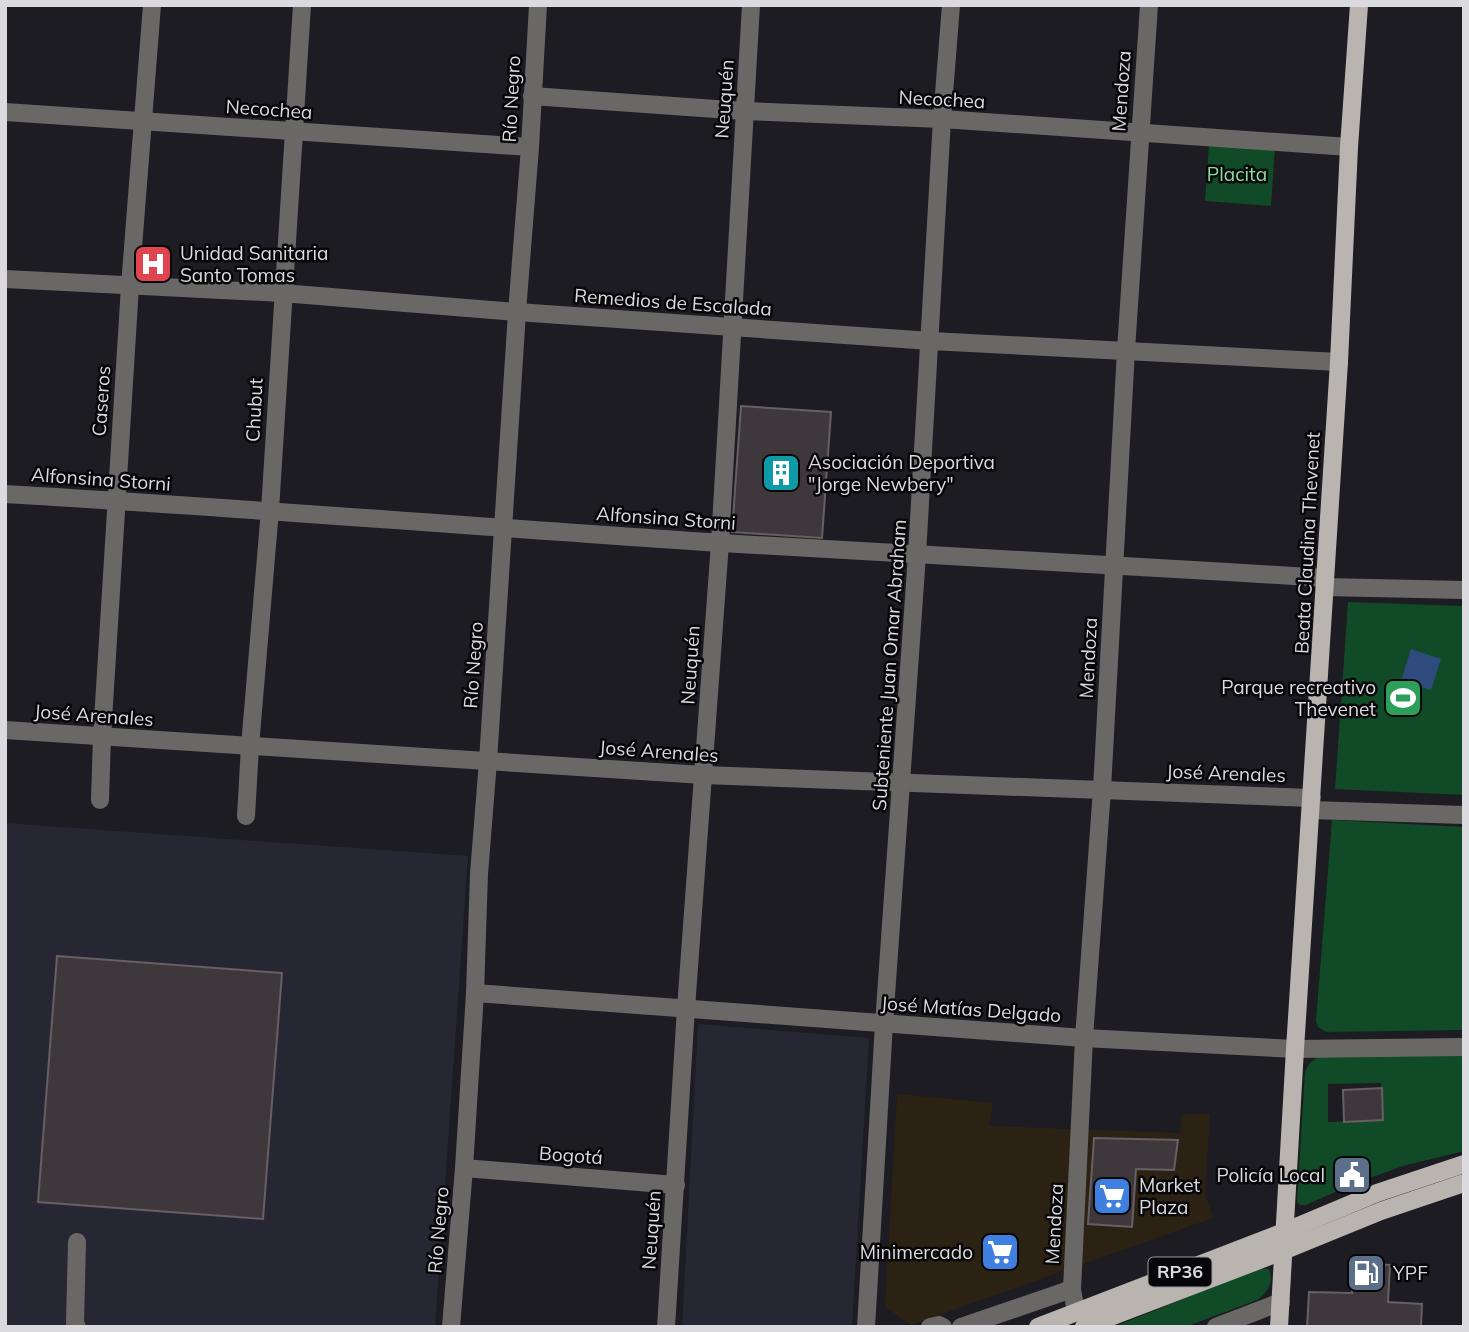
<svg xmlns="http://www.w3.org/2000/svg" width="1469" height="1332" font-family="Mulish,sans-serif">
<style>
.commercial{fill:#2c2213}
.built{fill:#262732}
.green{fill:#114a26;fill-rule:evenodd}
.water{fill:#2f4b7e}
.building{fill:#3e383c;stroke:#665f63;stroke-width:2}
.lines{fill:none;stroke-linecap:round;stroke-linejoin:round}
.minor{stroke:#6a6866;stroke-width:18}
.major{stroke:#bab4b0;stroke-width:18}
.labels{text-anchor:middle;stroke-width:5;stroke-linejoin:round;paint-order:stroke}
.shield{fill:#070709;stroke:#9b9b9f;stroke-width:2}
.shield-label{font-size:18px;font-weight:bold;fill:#dbdbdf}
.street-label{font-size:19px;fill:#dbdbdf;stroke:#070709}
.park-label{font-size:19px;fill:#88dfa0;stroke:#070709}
.poi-label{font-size:19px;fill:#dbdbdf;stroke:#070709;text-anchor:start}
</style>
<rect width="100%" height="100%" fill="#1c1c22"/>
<path class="commercial" d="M897,1094l96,9 -4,23 191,7 2,-19h28l-5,80 8,24 -302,107 -26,-18z"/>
<g class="built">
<path d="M5,823l463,33 -33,471h-430z"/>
<path d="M698,1024l171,14 -17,289h-170z"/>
</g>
<g class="green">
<path d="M1209,144l66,2 -4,60 -66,-5z"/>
<path d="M1348,602l116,4v189l-129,-6z"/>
<path d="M1332,820l132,7v203l-138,2 -8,-5 -2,-6z"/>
<path d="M1464,1054v97l-61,15 -50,18 -47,21h-6l-3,-3 8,-130c3,-8 6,-11 13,-15zM1381,1083l2,37 -55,2v-38z"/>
<path d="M1259,1268l10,1c5,13 -1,24 -12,31l-72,27h-71z"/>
</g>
<path class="water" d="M1411,649l30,10 -10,31 -30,-9z"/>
<g class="building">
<path d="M741,406l90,6 -9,126 -90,-6z"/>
<path d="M57,956l225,17 -19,246 -225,-17z"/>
<path d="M1382,1088l1,32 -39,2 -1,-32z"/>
<path d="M1094,1138l84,2 -4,30 -38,-1 -4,58 -44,-3z"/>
<path d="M1354,1263l36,2 -2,37 34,2 -1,23h-114l2,-35 43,1z"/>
</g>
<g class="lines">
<g class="minor">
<path d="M532,96l212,15 198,8 407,28"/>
<path d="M5,112l525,35"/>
<path d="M5,279l277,14 235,19 414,29 408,21"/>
<path d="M5,494c239,14 478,33 716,49 202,13 403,22 604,35"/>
<path d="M1325,587l139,3"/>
<path d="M5,730l698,45 609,23"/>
<path d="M100,800l2,-64 28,-450 22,-281"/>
<path d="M1311,810l153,5"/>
<path d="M246,816l4,-70 20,-236 32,-505"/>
<path d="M475,993l609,45 211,11 169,-2"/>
<path d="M464,1168l212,17"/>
<path d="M1076,1312l-4,-23 12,-251 18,-249 24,-439 23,-345"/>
<path d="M77,1327l-2,-4 2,-81"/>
<path d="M451,1327l13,-159 11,-175 4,-119 9,-113 29,-449 13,-165 8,-142"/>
<path d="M666,1327l20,-319 34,-465 31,-538"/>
<path d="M866,1327l18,-303 33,-469 25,-436 9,-114"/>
<path d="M930,1327l9,-2 4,2"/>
<path d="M961,1327l111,-38"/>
<path d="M1216,1327l65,-25"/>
</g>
<g class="major">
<path d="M1038,1327l246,-95 93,-39 87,-29"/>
<path d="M1084,1327l199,-76 98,-40 83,-28"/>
<path d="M1279,1327l16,-278 44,-687 10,-215 10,-142"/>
</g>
</g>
<defs>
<symbol id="hospital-square" viewBox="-11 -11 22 22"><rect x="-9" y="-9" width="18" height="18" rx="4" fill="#e0444e" stroke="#070709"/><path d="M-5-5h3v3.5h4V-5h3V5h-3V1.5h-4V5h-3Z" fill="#fff"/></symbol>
<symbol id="building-square" viewBox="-11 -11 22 22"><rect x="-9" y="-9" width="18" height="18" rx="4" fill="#0f9aa8" stroke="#070709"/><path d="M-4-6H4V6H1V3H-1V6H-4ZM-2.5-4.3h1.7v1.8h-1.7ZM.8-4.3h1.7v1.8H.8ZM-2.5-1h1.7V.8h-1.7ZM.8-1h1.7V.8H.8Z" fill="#fff"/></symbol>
<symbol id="stadium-square" viewBox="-11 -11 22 22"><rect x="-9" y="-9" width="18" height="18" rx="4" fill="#2e9e5b" stroke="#070709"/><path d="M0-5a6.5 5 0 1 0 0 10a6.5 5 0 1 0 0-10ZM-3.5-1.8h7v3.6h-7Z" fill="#fff"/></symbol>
<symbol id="civic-square" viewBox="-11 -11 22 22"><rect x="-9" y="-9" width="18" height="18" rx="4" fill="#5c6f8a" stroke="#070709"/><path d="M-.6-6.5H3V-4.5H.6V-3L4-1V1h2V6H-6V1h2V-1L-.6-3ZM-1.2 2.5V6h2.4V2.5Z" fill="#fff"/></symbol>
<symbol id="supermarket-square" viewBox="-11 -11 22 22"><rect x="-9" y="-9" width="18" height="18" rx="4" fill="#3f7fe0" stroke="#070709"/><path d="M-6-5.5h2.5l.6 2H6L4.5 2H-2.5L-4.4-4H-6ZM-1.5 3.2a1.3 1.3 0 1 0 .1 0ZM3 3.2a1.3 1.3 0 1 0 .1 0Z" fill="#fff"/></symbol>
<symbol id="fuel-square" viewBox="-11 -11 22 22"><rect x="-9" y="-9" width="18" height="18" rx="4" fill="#5c6f8a" stroke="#070709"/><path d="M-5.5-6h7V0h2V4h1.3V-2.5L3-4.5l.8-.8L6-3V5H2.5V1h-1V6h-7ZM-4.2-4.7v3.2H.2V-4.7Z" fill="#fff"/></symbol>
</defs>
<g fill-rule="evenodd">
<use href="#hospital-square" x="131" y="242" width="44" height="44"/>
<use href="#building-square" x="759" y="451" width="44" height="44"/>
<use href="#stadium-square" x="1381" y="676" width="44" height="44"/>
<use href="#civic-square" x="1330" y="1153" width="44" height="44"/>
<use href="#supermarket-square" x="1090" y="1174" width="44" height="44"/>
<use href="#supermarket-square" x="978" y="1230" width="44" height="44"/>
<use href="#fuel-square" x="1344" y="1251" width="44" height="44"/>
</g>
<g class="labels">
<rect class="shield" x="1148.5" y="1257.5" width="63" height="29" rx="5"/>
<g class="shield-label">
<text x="1180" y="1278">RP36</text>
</g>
<g class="street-label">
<text transform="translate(1121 91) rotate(-86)" y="7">Mendoza</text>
<text transform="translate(511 99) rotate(-87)" y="7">Río Negro</text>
<text transform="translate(724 99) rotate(-86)" y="7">Neuquén</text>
<text transform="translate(942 99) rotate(3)" y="7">Necochea</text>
<text transform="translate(269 109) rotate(4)" y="7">Necochea</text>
<text transform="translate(673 302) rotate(4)" y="7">Remedios de Escalada</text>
<text transform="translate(101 401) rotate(-86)" y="7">Caseros</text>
<text transform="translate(254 410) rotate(-87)" y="7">Chubut</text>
<text transform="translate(101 479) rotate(4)" y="7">Alfonsina Storni</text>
<text transform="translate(666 518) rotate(4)" y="7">Alfonsina Storni</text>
<text transform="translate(1307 543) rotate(-87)" y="7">Beata Claudina Thevenet</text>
<text transform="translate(1088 658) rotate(-87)" y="7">Mendoza</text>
<text transform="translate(473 665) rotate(-86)" y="7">Río Negro</text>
<text transform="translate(690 665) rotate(-86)" y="7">Neuquén</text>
<text transform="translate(889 665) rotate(-86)" y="7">Subteniente Juan Omar Abraham</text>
<text transform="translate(94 715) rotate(4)" y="7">José Arenales</text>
<text transform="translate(659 751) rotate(4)" y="7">José Arenales</text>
<text transform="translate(1226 773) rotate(2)" y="7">José Arenales</text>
<text transform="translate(971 1009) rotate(4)" y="7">José Matías Delgado</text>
<text transform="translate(571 1155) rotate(4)" y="7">Bogotá</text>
<text transform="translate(1054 1224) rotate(-87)" y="7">Mendoza</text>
<text transform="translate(438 1230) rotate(-85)" y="7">Río Negro</text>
<text transform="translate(651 1230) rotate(-86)" y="7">Neuquén</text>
</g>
<g class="park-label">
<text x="1237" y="181">Placita</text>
</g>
<g class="poi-label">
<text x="180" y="260">Unidad Sanitaria<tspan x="180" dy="22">Santo Tomas</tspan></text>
<text x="808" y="469">Asociación Deportiva<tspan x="808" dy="22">"Jorge Newbery"</tspan></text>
<text x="1376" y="694" text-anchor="end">Parque recreativo<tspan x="1376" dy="22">Thevenet</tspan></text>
<text x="1325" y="1182" text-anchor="end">Policía Local</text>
<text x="1139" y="1192">Market<tspan x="1139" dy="22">Plaza</tspan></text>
<text x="973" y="1259" text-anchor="end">Minimercado</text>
<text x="1393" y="1280">YPF</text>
</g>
</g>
<rect width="1469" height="1332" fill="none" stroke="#dbdbdf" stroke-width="14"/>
</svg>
